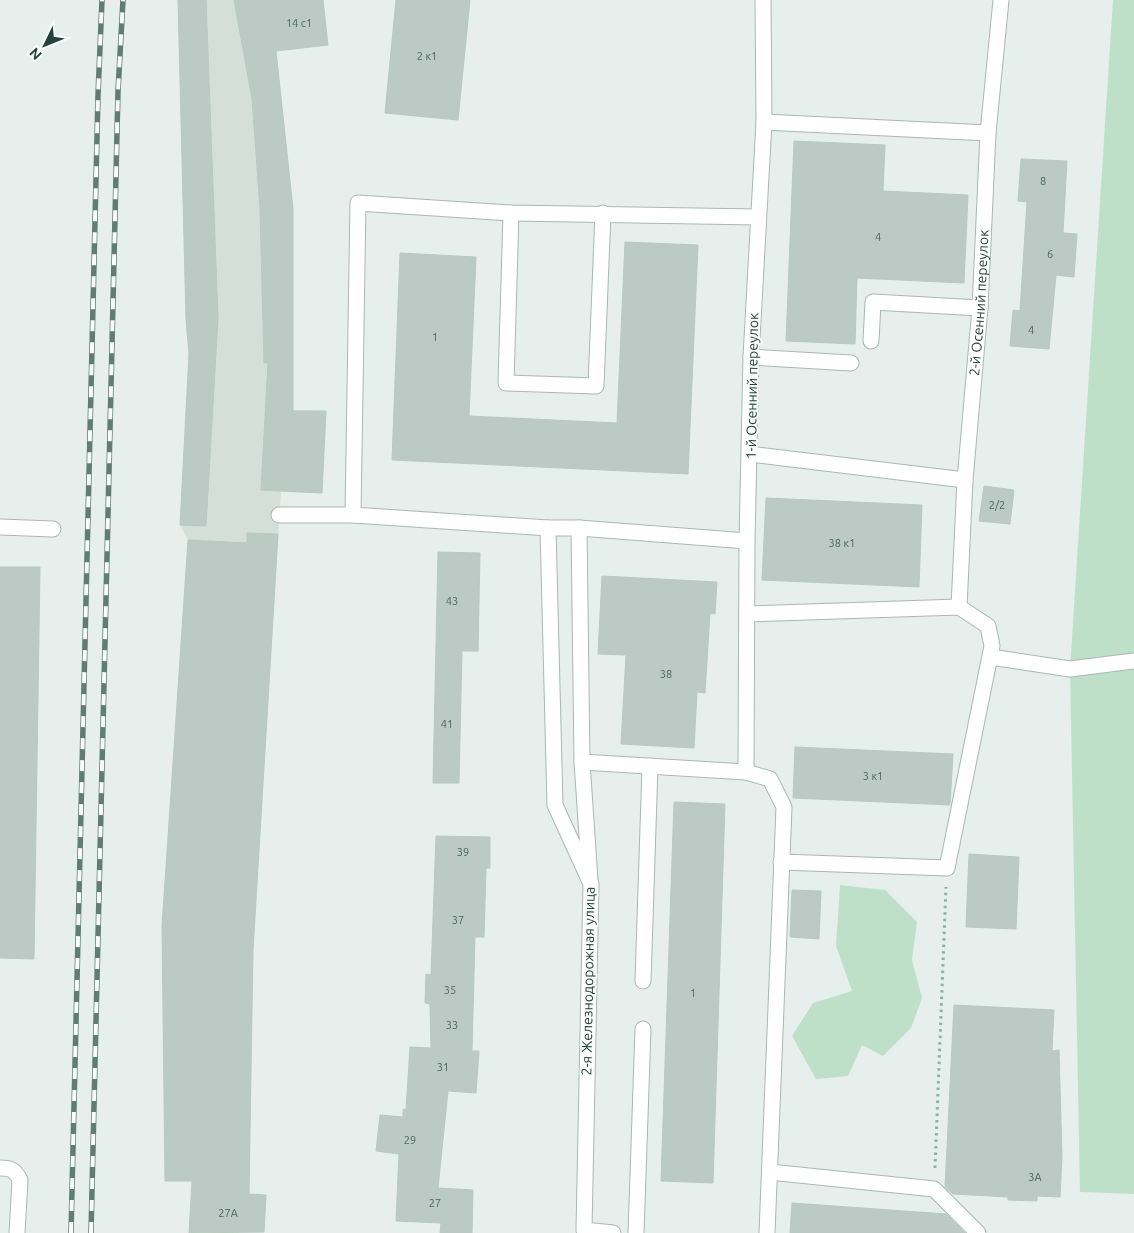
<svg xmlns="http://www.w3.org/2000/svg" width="1134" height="1233" font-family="Ubuntu,sans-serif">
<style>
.built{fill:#d4dfda}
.green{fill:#bfe0c8}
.building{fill:#bbcac4;stroke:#b8c9c2}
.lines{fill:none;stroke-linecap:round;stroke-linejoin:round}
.service-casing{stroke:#a8b8b2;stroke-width:17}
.minor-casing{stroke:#a8b8b2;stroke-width:17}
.path{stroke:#86b3a5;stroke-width:3;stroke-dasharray:2.5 4;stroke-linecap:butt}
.service{stroke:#fff;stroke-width:15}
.minor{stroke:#fff;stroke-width:15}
.rail-casing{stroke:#5f7d75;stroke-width:5.5}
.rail{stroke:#f7fbf9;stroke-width:4;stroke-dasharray:11;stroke-linecap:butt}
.labels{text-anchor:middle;stroke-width:4;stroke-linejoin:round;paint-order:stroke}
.number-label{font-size:11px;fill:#4a645c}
.street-label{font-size:14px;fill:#24423a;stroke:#f7fbf9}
</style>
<rect width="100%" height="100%" fill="#e6efeb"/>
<path class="built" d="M178,0h145l5,45 -52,6 17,158v201l33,1 -4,82 -41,-1 -28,458 -4,230 -84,1 -3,-255 26,-386 -8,-15 9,-171 -3,-35z"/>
<g class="green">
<path d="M1113,0h21v1194l-54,-2 -10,-523z"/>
<path d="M840,885l45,5 32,32 -5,38 10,38 -11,30 -28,28 -21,-11 -14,31 -32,3 -24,-43 21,-33 39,-12 -16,-45z"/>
</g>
<g class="building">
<path d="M178,0h28l12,318 -12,208 -26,-1 9,-171 -3,-35z"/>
<path d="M234,0h89l5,45 -52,6 17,158v202h33l-4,82 -61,-3 7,-127h-4l-4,-154 -8,-110z"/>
<path d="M396,0h74l-12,120 -73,-7z"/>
<path d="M794,141l91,4 -2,46 85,4 -4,88 -107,-5 -2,66 -69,-3z"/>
<path d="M1021,159l46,2 -4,72 14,1 -3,43 -18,-2 -7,74 -39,-3 3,-36 7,1 7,-109 -9,-1z"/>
<path d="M625,242l73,3 -10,229 -296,-14 8,-207 76,4 -7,159 148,7z"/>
<path d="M984,486l30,4 -4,34 -31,-3z"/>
<path d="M766,498l156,7 -3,82 -157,-7z"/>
<path d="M247,533l31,1 -25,416 -4,244 17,1 -2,37 -75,1 3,-52h-27l-3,-255 26,-386 59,3z"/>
<path d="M438,552l42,1 -2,98h-16l-3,132h-26z"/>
<path d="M0,567h40l-6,392 -34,-1z"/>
<path d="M602,576l115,6 -2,32 -5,-1 -5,80 -8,-1 -3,56 -73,-4 5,-89 -28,-1z"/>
<path d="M795,747l158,7 -3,51 -157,-7z"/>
<path d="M674,802l51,2 -12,379 -52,-2z"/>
<path d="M436,836l54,1v31h-4l-2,69h-9l-3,114h7l-3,42 -28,-2 -10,97 35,2 -1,43h-32l1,-10 -45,-2 3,-67 -23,-3 4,-36 23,2v-8l3,1 4,-63 21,1 -1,-44 -5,-1 1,-29 5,1z"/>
<path d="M969,854l50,3 -3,72 -50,-2z"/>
<path d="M792,890l29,1 -2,48 -29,-2z"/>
<path d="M954,1005l100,5 -2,41 7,-1 3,107 -2,40 -23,-1v5l-29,-1v-3l-55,-3 -8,-7z"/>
<path d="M792,1203l154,11 19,19h-175z"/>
</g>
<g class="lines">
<defs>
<g id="service">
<path d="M764,122l224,11"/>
<path d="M511,213l-5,170 90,3 7,-173"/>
<path d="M871,341l2,-39 107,6"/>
<path d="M751,357l100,6"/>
<path d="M750,454l215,26"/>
<path d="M279,515h74"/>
<path d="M0,527l53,2"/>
<path d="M579,528l3,234 164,10"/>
<path d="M747,541l-168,-13h-31l-195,-13 5,-312 153,10 247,4"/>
<path d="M747,614l212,-7 29,19 4,20 -45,222 -166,-6"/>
<path d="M991,657l79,12 64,-8"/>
<path d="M582,762l8,118"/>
<path d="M643,981l7,-215"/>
<path d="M0,1168c11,0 15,2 20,12l-3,53"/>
<path d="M636,1233l7,-204"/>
</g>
<g id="minor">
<path d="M763,0l1,122 -13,235 -4,184 -1,231 24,7 14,28 -17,426"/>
<path d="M548,528l7,277 36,79 -7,346 29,3"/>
<path id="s1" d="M959,607l6,-127 15,-172 8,-175 13,-133"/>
<path d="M770,1172l164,17 44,44"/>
</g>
</defs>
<use href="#service" class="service-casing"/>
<use href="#minor" class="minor-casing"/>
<path class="path" d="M935,1168l11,-281"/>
<use href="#service" class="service"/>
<use href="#minor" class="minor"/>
<defs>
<g id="rail">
<path d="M71,1233l27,-1138 4,-95"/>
<path d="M91,1233l27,-1142 5,-91"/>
</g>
</defs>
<use href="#rail" class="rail-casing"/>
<use href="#rail" class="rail"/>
</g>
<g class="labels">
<g class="number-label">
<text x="299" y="27">14 с1</text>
<text x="427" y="60">2 к1</text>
<text x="1043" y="185">8</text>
<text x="878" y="241">4</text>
<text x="1050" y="258">6</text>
<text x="1031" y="334">4</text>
<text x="435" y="341">1</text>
<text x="997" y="509">2/2</text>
<text x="842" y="547">38 к1</text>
<text x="452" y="605">43</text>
<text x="666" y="678">38</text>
<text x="447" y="728">41</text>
<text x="873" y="780">3 к1</text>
<text x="463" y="856">39</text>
<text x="458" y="924">37</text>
<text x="450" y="994">35</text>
<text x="693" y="997">1</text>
<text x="452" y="1029">33</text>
<text x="443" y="1071">31</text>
<text x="410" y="1144">29</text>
<text x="1035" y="1181">3А</text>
<text x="435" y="1207">27</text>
<text x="228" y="1217">27А</text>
</g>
<g class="street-label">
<text dy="5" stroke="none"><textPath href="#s1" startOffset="305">2-й Осенний переулок</textPath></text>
<text transform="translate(752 386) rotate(-89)" y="5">1-й Осенний переулок</text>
<text transform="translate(588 981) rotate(-89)" y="5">2-я Железнодорожная улица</text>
</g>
</g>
<g transform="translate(45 45) rotate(227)" stroke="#f7fbf9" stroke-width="4" paint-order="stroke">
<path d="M0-4L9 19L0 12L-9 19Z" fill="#24423a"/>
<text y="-8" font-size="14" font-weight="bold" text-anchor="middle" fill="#24423a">N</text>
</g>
</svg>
